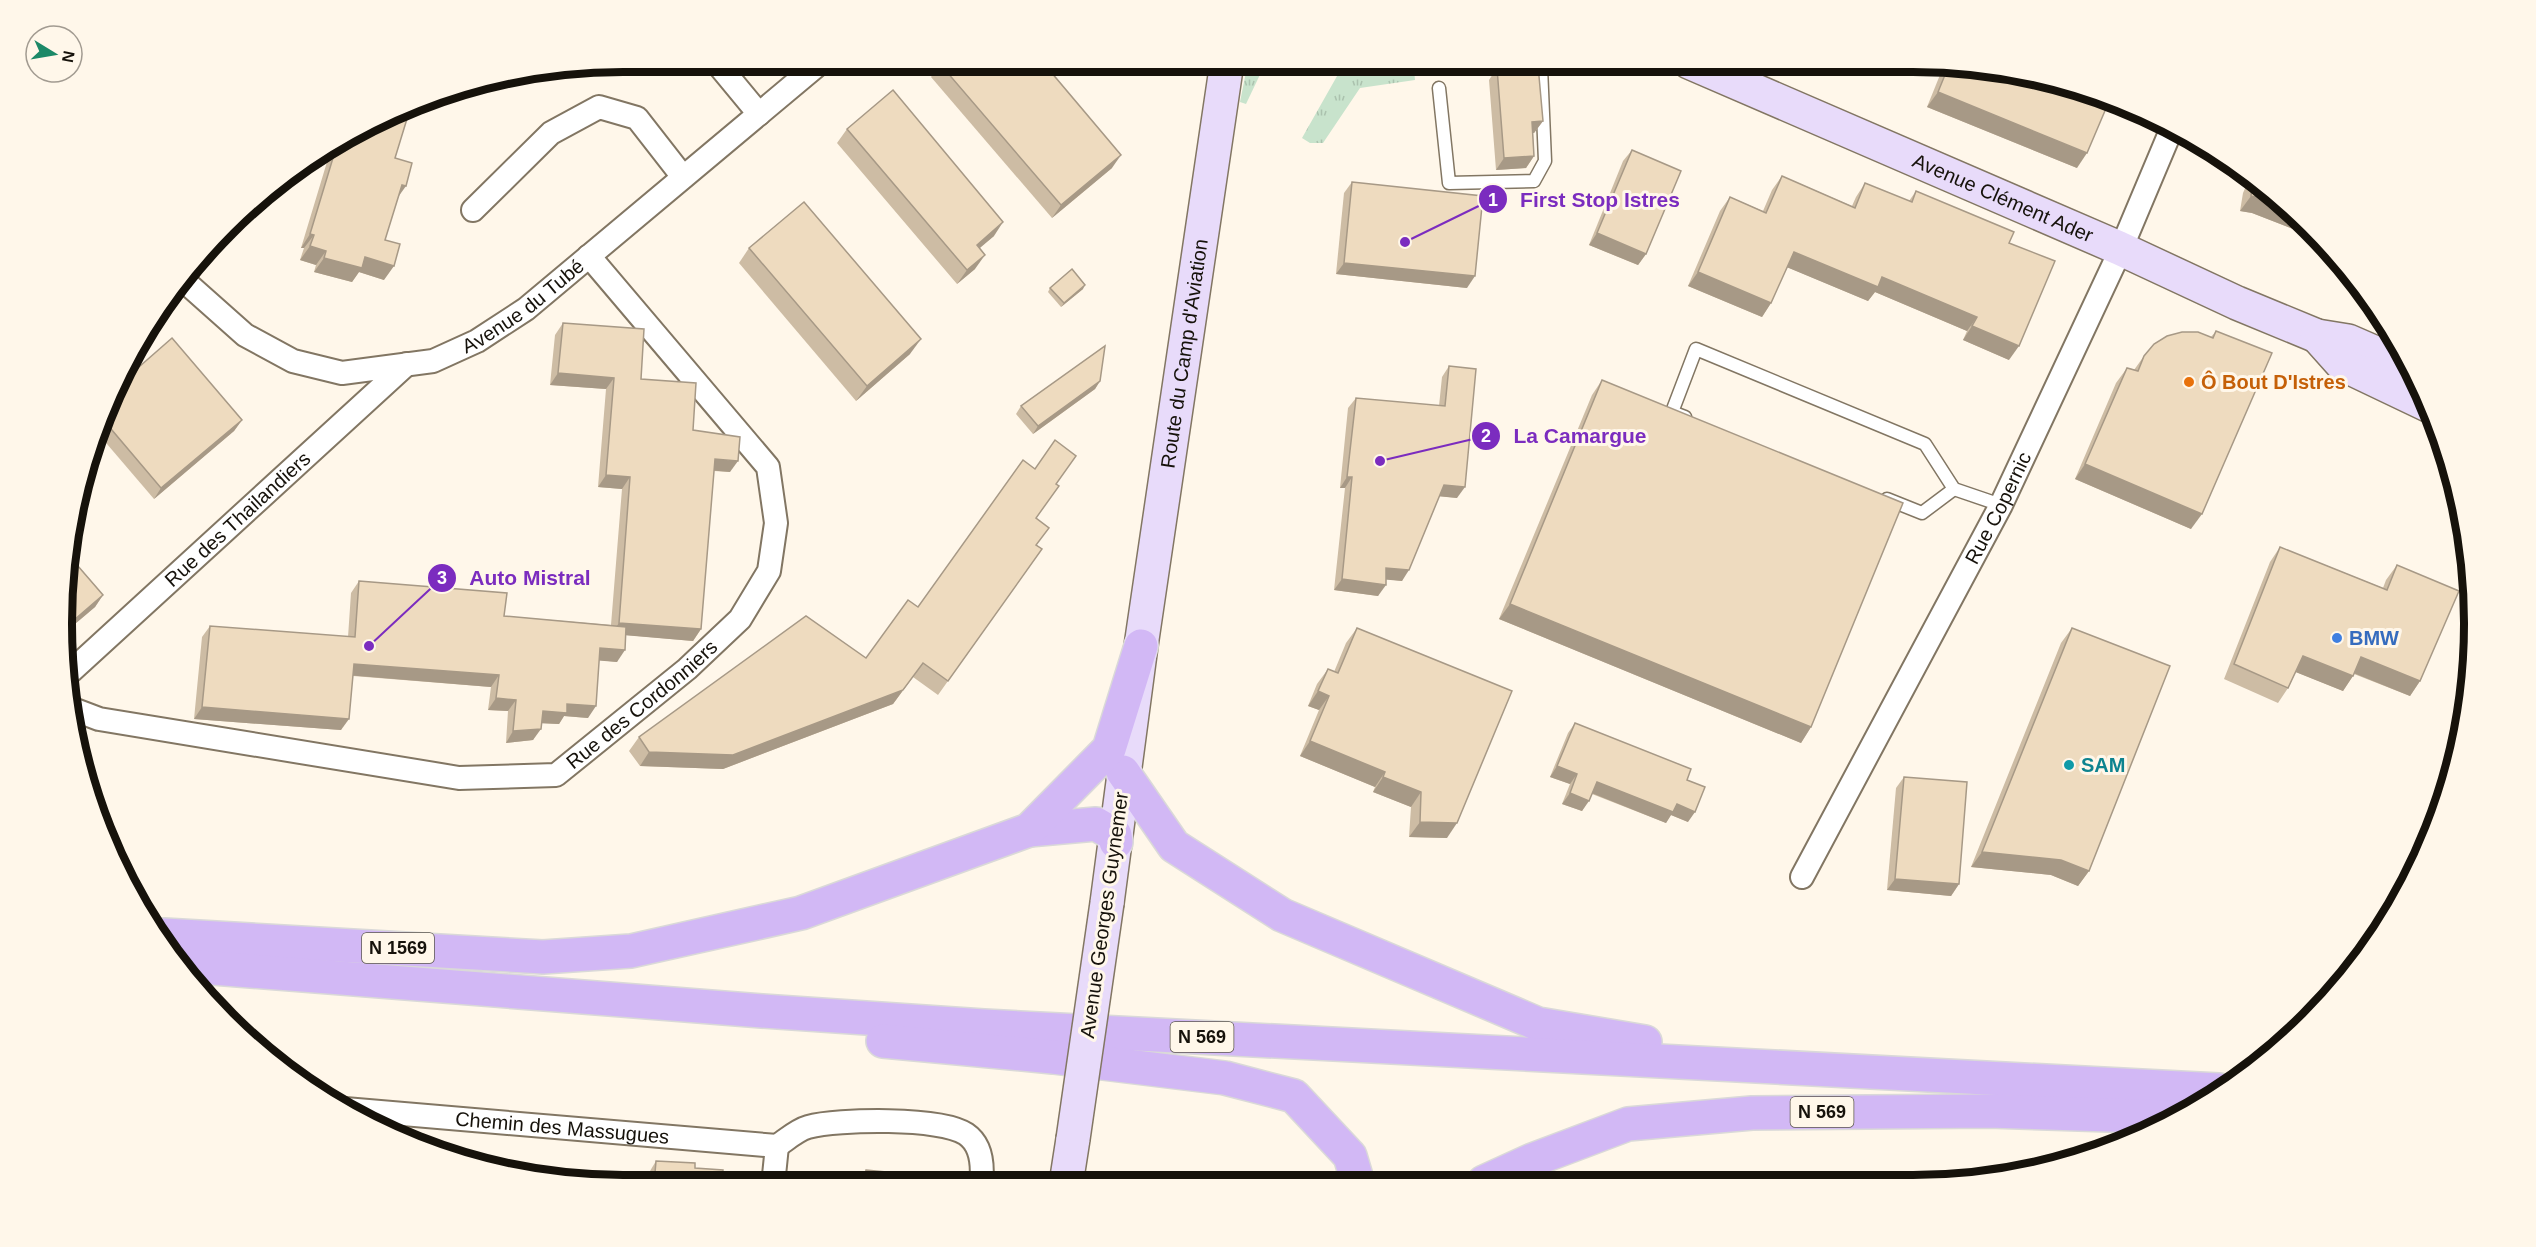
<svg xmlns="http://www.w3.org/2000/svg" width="2536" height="1247" font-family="Helvetica,sans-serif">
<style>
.grass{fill:url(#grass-tufts)}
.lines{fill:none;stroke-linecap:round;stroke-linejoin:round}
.lane-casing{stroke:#827663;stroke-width:15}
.street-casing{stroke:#827663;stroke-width:26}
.secondary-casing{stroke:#827663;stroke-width:36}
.primary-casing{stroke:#dad9d8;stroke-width:36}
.lane{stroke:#fff;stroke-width:12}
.street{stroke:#fff;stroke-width:22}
.secondary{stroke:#e8dbfa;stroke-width:33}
.primary{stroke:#d2b8f5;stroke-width:33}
.secondary-bridge-casing{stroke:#827663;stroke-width:36;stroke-linecap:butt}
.secondary-bridge{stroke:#e8dbfa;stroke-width:33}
.wall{fill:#cdbca4}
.shaded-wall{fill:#a79986}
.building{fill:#eedbbf;stroke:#a79986;stroke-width:1.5}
.food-dot{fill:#e8710a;stroke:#fff7ea;stroke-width:2}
.shop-dot{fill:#3f7fe0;stroke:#fff7ea;stroke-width:2}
.culture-dot{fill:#0f9aa8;stroke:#fff7ea;stroke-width:2}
.labels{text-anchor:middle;stroke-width:6;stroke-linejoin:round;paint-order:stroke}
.shield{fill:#fff7ea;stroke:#5c574e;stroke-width:1.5}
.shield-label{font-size:18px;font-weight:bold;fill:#16120b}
.street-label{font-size:20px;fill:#16120b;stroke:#fff7ea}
.food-label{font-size:20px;font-weight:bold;fill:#c56008;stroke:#fff7ea;text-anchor:start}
.shop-label{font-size:20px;font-weight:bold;fill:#366cbe;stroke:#fff7ea;text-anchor:start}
.culture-label{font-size:20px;font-weight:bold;fill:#0d838f;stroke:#fff7ea;text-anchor:start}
.rim{fill:none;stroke:#16120b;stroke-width:8}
.leader{fill:none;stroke:#7b2cbf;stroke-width:2}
.callout-dot{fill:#7b2cbf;stroke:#fff7ea;stroke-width:2}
.mark-label{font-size:18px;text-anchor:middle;font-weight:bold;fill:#fff}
.callout-label{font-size:21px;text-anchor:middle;font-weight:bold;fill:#7b2cbf;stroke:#fff7ea;stroke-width:6;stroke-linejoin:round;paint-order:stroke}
</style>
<defs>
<pattern id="grass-tufts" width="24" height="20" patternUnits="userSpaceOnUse" patternTransform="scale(1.5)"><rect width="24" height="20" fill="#c8e3cc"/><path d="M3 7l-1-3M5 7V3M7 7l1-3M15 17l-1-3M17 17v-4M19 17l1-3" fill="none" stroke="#abc2ae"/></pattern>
</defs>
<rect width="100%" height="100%" fill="#fff7ea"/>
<g class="grass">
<path d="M1248,62h18l-20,42 -6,-2z"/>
<path d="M1345,62h49l20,7 1,11 -55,8 -37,55h-13l-8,-5z"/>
</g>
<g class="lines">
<defs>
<g id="lane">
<path d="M1439,88l10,95 85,-2 11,-20 -4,-94 -16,-5"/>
<path d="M1685,417l-13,-5 24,-63 229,95 29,45 47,16"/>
<path d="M1887,499l35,14 32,-24"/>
</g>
<g id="street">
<path d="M716,62l43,52"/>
<path d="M473,210l78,-77 48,-26 38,11 46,59"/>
<path id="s1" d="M182,279l63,56 48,26 49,12 91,-12 44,-20 49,-32 295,-247"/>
<path id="s2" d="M67,675l340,-311"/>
<path id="s3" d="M70,708l29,11 360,59 97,-3 131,-106 53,-50 29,-48 7,-48 -8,-56 -179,-211"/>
<path id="s4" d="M1802,877l199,-372 120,-256 51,-121"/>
<path id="s5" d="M345,1109l432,37c9,-6 20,-16 31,-19 30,-8 133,-10 158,7 16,11 17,33 15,50"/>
<path d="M773,1185l4,-39"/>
</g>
<g id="secondary">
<path id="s6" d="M1689,62l430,186 118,55 80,33 31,5 62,27"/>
<path d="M2317,336l25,28 88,42"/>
<path id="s7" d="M1107,903l34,-257 86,-584"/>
<path d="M1066,1184l7,-45"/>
</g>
<g id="primary">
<path d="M1123,772l51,74 108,69 256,109 107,18"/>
<path d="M1029,830l67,-6 19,11 1,7"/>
<path d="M164,935l379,22 88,-6 170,-38 228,-83 80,-81 32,-103"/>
<path d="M187,966l575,45 222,15 1235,64"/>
<path d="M883,1041l170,16 172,21 69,18 56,60 8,27"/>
<path d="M1484,1182l46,-21 98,-37 124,-11 237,-2 182,6"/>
</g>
</defs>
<use href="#lane" class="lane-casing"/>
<use href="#street" class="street-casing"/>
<use href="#secondary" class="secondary-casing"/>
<use href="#primary" class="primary-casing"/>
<use href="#lane" class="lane"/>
<use href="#street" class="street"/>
<use href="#secondary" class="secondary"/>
<use href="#primary" class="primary"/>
<defs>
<path id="secondary-bridge" d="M1073,1139l34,-236"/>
</defs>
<use href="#secondary-bridge" class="secondary-bridge-casing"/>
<use href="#secondary-bridge" class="secondary-bridge"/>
</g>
<g class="wall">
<path d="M940,64l114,12 58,92 -60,50 -121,-141z"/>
<path d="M1944,65l78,7 55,96 -150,-61z"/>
<path d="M1497,68l46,53 -9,12h-1l1,23 -8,12 -30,2 -7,-90z"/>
<path d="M410,109l-15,49 4,37 -14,45 -1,40 -25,-8 -7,10 -38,-10 2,-7 -16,-5 4,-12h-3l29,-96z"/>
<path d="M847,129l147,107 -15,12 -4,21 -18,15 -120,-141z"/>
<path d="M1632,150l14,104 -8,11 -49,-20 34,-84z"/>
<path d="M1782,176l70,30 4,-9 9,-14 44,18 7,-10 93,52v117l-46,-20 4,-9 -92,-39 -7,9 -81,-34 -16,36 -9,14 -74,-31 32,-75 10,-14 33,14 9,-21z"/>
<path d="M2250,177l60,49 4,11 -62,-24 -12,-2 3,-18z"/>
<path d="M1352,182l115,106 -131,-14 8,-81z"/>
<path d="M749,248l161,106 -54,47 -117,-138z"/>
<path d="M1050,288l33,1 -22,18 -13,-15z"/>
<path d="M563,323l78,56 52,51 37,42 -16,-1 -13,158 -8,12 -67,-6 -9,27 -18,-2 -11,58 -24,-2 -5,8 -17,-1 -9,17 -27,3 2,-32 -20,-1 3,-23 -138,-11 -12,54 -147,-11 8,-82 8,-11 138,11 3,-44 8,-12 145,35 107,9 11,-136 -24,-2 8,-98 -56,-4 5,-50z"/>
<path d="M2216,331l-25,198 -116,-50 41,-96 11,-15 7,2 10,-14 67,-19z"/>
<path d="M1449,366l8,132 -18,-2 -37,85 -16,-2 -8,17 -44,-6 11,-102h-5l8,-80 8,-10 83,8 3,-29z"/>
<path d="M1602,380l209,347 -10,16 -302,-124 93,-224z"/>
<path d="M123,381l119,39 -8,11 -80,68 -53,-62z"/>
<path d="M1100,381l-5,8 -62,45 -17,-20 5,-8z"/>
<path d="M1056,484l-20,34 1,27 5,4 -104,146 -25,-18 -20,27 -170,65 -83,-3 -11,-15 10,-14 227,-79 52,-51z"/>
<path d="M2280,547l103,41 3,-8 11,-15 23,116 -10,15 -56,-22 -11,17 -47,-19 -8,16 -10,15 -54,-24 46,-117z"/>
<path d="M71,558l32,37 -8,12 -26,22z"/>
<path d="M1357,628l90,210 -38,-1 2,-30 -38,-15 2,-5 -75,-31 19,-46 -11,-4 9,-22 11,-15 6,3 12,-29z"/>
<path d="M2072,628l17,243 -11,15 -27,-11 -80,-8 90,-224z"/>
<path d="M1575,723l112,57 1,42 -17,-7 -5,8 -74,-29 -10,17 -20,-7 8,-20 -20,-7 18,-44z"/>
<path d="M1904,777l55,107 -8,12 -64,-6 9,-102z"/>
<path d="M656,1161l39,7 27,17h-74l2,-14z"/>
<path d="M866,1170l50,14 -58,1v-4z"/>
</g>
<g class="shaded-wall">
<path d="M1064,62h7l-29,23 9,-13z"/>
<path d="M1938,92l149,61 -10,15 -150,-61z"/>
<path d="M1543,121l-9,12 -10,1 8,-12z"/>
<path d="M1121,155l-9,13 -60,50 9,-13z"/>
<path d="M1534,156l-8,12 -30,2 8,-12z"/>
<path d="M402,185l4,1 -10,14z"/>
<path d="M2251,196l11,2 25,9 23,19 6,8 -2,3 -62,-24 -12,-2z"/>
<path d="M1003,222l-9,14 -27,23 10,-14z"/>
<path d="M1597,233l49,21 -8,11 -49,-20z"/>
<path d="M310,234l4,1 -10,13h-3z"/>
<path d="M310,246l16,5 -10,14 -16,-5z"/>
<path d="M1794,252l88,25 95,40 -10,14 -92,-39 -7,9 -84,-35z"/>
<path d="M985,255l-10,14 -18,15 10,-14z"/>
<path d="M365,257l29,9 -10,14 -25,-8 -7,10 -38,-10 10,-14z"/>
<path d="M1344,263l131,13 -8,12 -131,-14z"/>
<path d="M1698,272l73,31 -9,14 -74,-31z"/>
<path d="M1085,285l-2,4 -22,18 3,-4z"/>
<path d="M1972,326l47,20 -10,14 -46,-20z"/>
<path d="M921,339l-11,15 -54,47 11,-15z"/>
<path d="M558,373l56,5 -8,11 -56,-4z"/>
<path d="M1100,381l-5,8 -62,45 5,-8z"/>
<path d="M242,420l-8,11 -80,68 7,-11z"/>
<path d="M715,459l23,2 -8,11 -23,-2z"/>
<path d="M2085,464l117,50 -11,15 -116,-50z"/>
<path d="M606,475l24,2 -8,12 -24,-2z"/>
<path d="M1347,477h5l-7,11h-5z"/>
<path d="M1444,485l21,2 -8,11 -21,-2z"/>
<path d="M1386,568l23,2 -7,11 -23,-2z"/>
<path d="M1342,579l44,6 -8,11 -44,-6z"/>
<path d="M103,595l-8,12 -26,22v-1l5,-8z"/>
<path d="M1510,604l301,123 -10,16 -302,-124z"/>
<path d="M619,623l82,6 -8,12 -82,-7z"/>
<path d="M600,648l25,2 -8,12 -25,-2z"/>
<path d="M2303,656l50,20 -10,15 -50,-20z"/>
<path d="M2361,657l59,24 -10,15 -59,-24z"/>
<path d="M923,663l-30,41 -170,65 -83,-3 9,-14z"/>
<path d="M354,664l145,11 -8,12 -145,-12z"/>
<path d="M1318,691l11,5 -10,14 -11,-4z"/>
<path d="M496,698l20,2 -8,11 -20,-1z"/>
<path d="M567,704l29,2 -8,12 -24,-2 -5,8 -24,-1 8,-12z"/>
<path d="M202,707l147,12 -8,11 -147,-11z"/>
<path d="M541,729l-8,11 -27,3 7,-12z"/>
<path d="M1310,741l75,31 -10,15 -75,-31z"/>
<path d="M1557,766l20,8 -7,10 -20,-7z"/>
<path d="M1383,777l38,15 -10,15 -38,-15z"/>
<path d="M1597,782l80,22 18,8 -7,10 -17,-7 -5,8 -77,-31z"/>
<path d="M1570,793l19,8 -7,10 -20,-7z"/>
<path d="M1420,822l37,1 -10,15 -38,-1z"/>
<path d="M1982,852l79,8 28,11 -11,15 -27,-11 -80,-8z"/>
<path d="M1895,879l64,5 -8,12 -64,-6z"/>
</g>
<g class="building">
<path d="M943,62h121l-13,10 70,83 -60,50 -121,-141z"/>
<path d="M1538,65l5,56 -11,1 2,34 -30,2 -7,-90z"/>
<path d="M1949,65l73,7 88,27 -23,54 -149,-61z"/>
<path d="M893,90l110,132 -26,23 8,10 -18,15 -120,-141z"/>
<path d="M410,109l-15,49 17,5 -6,23 -4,-1 -17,55 15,4 -6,22 -29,-9 -3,11 -38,-10 2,-7 -16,-5 4,-11 -4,-1 26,-86z"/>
<path d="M1632,150l49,21 -35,83 -49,-21z"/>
<path d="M1782,176l73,32 10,-25 47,19 4,-11 98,41 -5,11 46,18 -36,85 -47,-20 5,-9 -95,-40 -4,10 -84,-35 -23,51 -73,-31 32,-75 36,16z"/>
<path d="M2253,180l34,27 -25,-9 -11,-2z"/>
<path d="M1352,182l131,14 -8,80 -131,-13z"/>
<path d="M804,202l117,137 -54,47 -118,-138z"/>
<path d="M1072,269l13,16 -21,18 -14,-15z"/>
<path d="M563,323l81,6 -3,50 55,4 -3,47 47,7 -2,24 -23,-2 -14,170 -82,-6 11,-146 -24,-2 8,-97 -56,-5z"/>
<path d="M2216,331l56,22 -70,161 -117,-50 42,-96 11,3 6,-15 10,-12 13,-8 15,-4h16l15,6z"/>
<path d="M172,338l70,82 -81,68 -55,-65 17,-42z"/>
<path d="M1105,346l-5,35 -62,45 -17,-20z"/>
<path d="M1449,366l27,3 -11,118 -21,-2 -35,85 -23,-2v17l-44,-6 10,-102h-5l9,-79 89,8z"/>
<path d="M1602,380l301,123 -92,224 -301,-123z"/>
<path d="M1055,440l21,16 -20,28 3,2 -23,32 13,10 -13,17 6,4 -94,132 -25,-18 -20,27 -170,65 -84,-3 -10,-15 167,-121 60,42 42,-58 10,7 105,-147 12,9z"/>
<path d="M2280,547l107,43 10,-25 62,26 -39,90 -59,-24 -8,19 -50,-20 -15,32 -54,-24z"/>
<path d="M71,558l32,37 -29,25 -5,-5z"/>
<path d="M359,581l148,12 -3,23 122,11 -1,23 -25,-2 -4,58 -29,-2v9l-24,-2 -2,18 -28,2 3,-31 -20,-2 3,-23 -145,-11 -5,55 -147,-12 8,-81 145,11z"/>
<path d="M1357,628l155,63 -55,132 -37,-1 1,-30 -38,-15 2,-5 -75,-31 19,-45 -11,-5 10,-22 10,4z"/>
<path d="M2072,628l98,38 -81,205 -28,-11 -79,-8z"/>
<path d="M1575,723l116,46 -4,11 18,7 -10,25 -18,-8 -4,8 -76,-30 -8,19 -19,-8 7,-19 -20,-8z"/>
<path d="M1904,777l63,5 -8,102 -64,-5z"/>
<path d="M656,1161l39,2v5l28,2 -1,15h-68z"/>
<path d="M501,1166l20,2v7h-7l-13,-4z"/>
<path d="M866,1170l51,5 -1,9 -52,1z"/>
</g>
<circle class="food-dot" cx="2189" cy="382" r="6"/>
<circle class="shop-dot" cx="2337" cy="638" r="6"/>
<circle class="culture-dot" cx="2069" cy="765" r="6"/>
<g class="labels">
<g class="shield">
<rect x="362" y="933" width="72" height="30" rx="4.5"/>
<rect x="1170.5" y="1022" width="63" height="30" rx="4.5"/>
<rect x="1790.5" y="1097" width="63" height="30" rx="4.5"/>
</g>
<g class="shield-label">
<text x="398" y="954">N 1569</text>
<text x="1202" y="1043">N 569</text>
<text x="1822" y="1118">N 569</text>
</g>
<g class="street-label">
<text dy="7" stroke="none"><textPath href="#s6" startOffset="342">Avenue Clément Ader</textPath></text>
<text dy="7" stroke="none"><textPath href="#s1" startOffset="387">Avenue du Tubé</textPath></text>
<text dy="7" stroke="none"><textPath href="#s7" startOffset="555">Route du Camp d'Aviation</textPath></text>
<text dy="7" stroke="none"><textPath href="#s4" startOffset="418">Rue Copernic</textPath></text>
<text dy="7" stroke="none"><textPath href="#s2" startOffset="231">Rue des Thailandiers</textPath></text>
<text dy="7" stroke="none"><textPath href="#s3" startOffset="604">Rue des Cordonniers</textPath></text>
<text transform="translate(1104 915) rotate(-82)" y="7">Avenue Georges Guynemer</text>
<text dy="7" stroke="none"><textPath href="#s5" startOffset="218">Chemin des Massugues</textPath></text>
</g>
<g class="food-label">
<text x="2201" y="389">Ô Bout D'Istres</text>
</g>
<g class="shop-label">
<text x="2349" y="645">BMW</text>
</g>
<g class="culture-label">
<text x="2081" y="772">SAM</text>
</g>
</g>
<path d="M0 0H2536V1247H0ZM623 72H1913A551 551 0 0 1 2464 623V624A551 551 0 0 1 1913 1175H623A551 551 0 0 1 72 624V623A551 551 0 0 1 623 72Z" fill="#fff7ea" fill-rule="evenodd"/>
<path class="rim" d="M623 72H1913A551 551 0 0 1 2464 623V624A551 551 0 0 1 1913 1175H623A551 551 0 0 1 72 624V623A551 551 0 0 1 623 72Z"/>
<path class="leader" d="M1405 242L1493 199M1380 461L1486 436M369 646L442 578"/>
<g class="callout-dot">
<circle cx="1405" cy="242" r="6"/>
<circle cx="1380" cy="461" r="6"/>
<circle cx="369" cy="646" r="6"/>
<circle cx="1493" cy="199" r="15"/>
<circle cx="1486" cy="436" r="15"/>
<circle cx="442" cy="578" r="15"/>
</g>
<g class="mark-label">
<text x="1493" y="206">1</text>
<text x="1486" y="442">2</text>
<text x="442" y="584">3</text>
</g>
<g class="callout-label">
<text x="1600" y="207">First Stop Istres</text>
<text x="1580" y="443">La Camargue</text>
<text x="530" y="585">Auto Mistral</text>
</g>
<g transform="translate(54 54) rotate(101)"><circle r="28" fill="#fff7ea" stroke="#a29b91" stroke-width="1.5"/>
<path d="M0-4.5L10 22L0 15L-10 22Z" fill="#1c8968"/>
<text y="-9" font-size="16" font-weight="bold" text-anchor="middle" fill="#16120b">N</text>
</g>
</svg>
